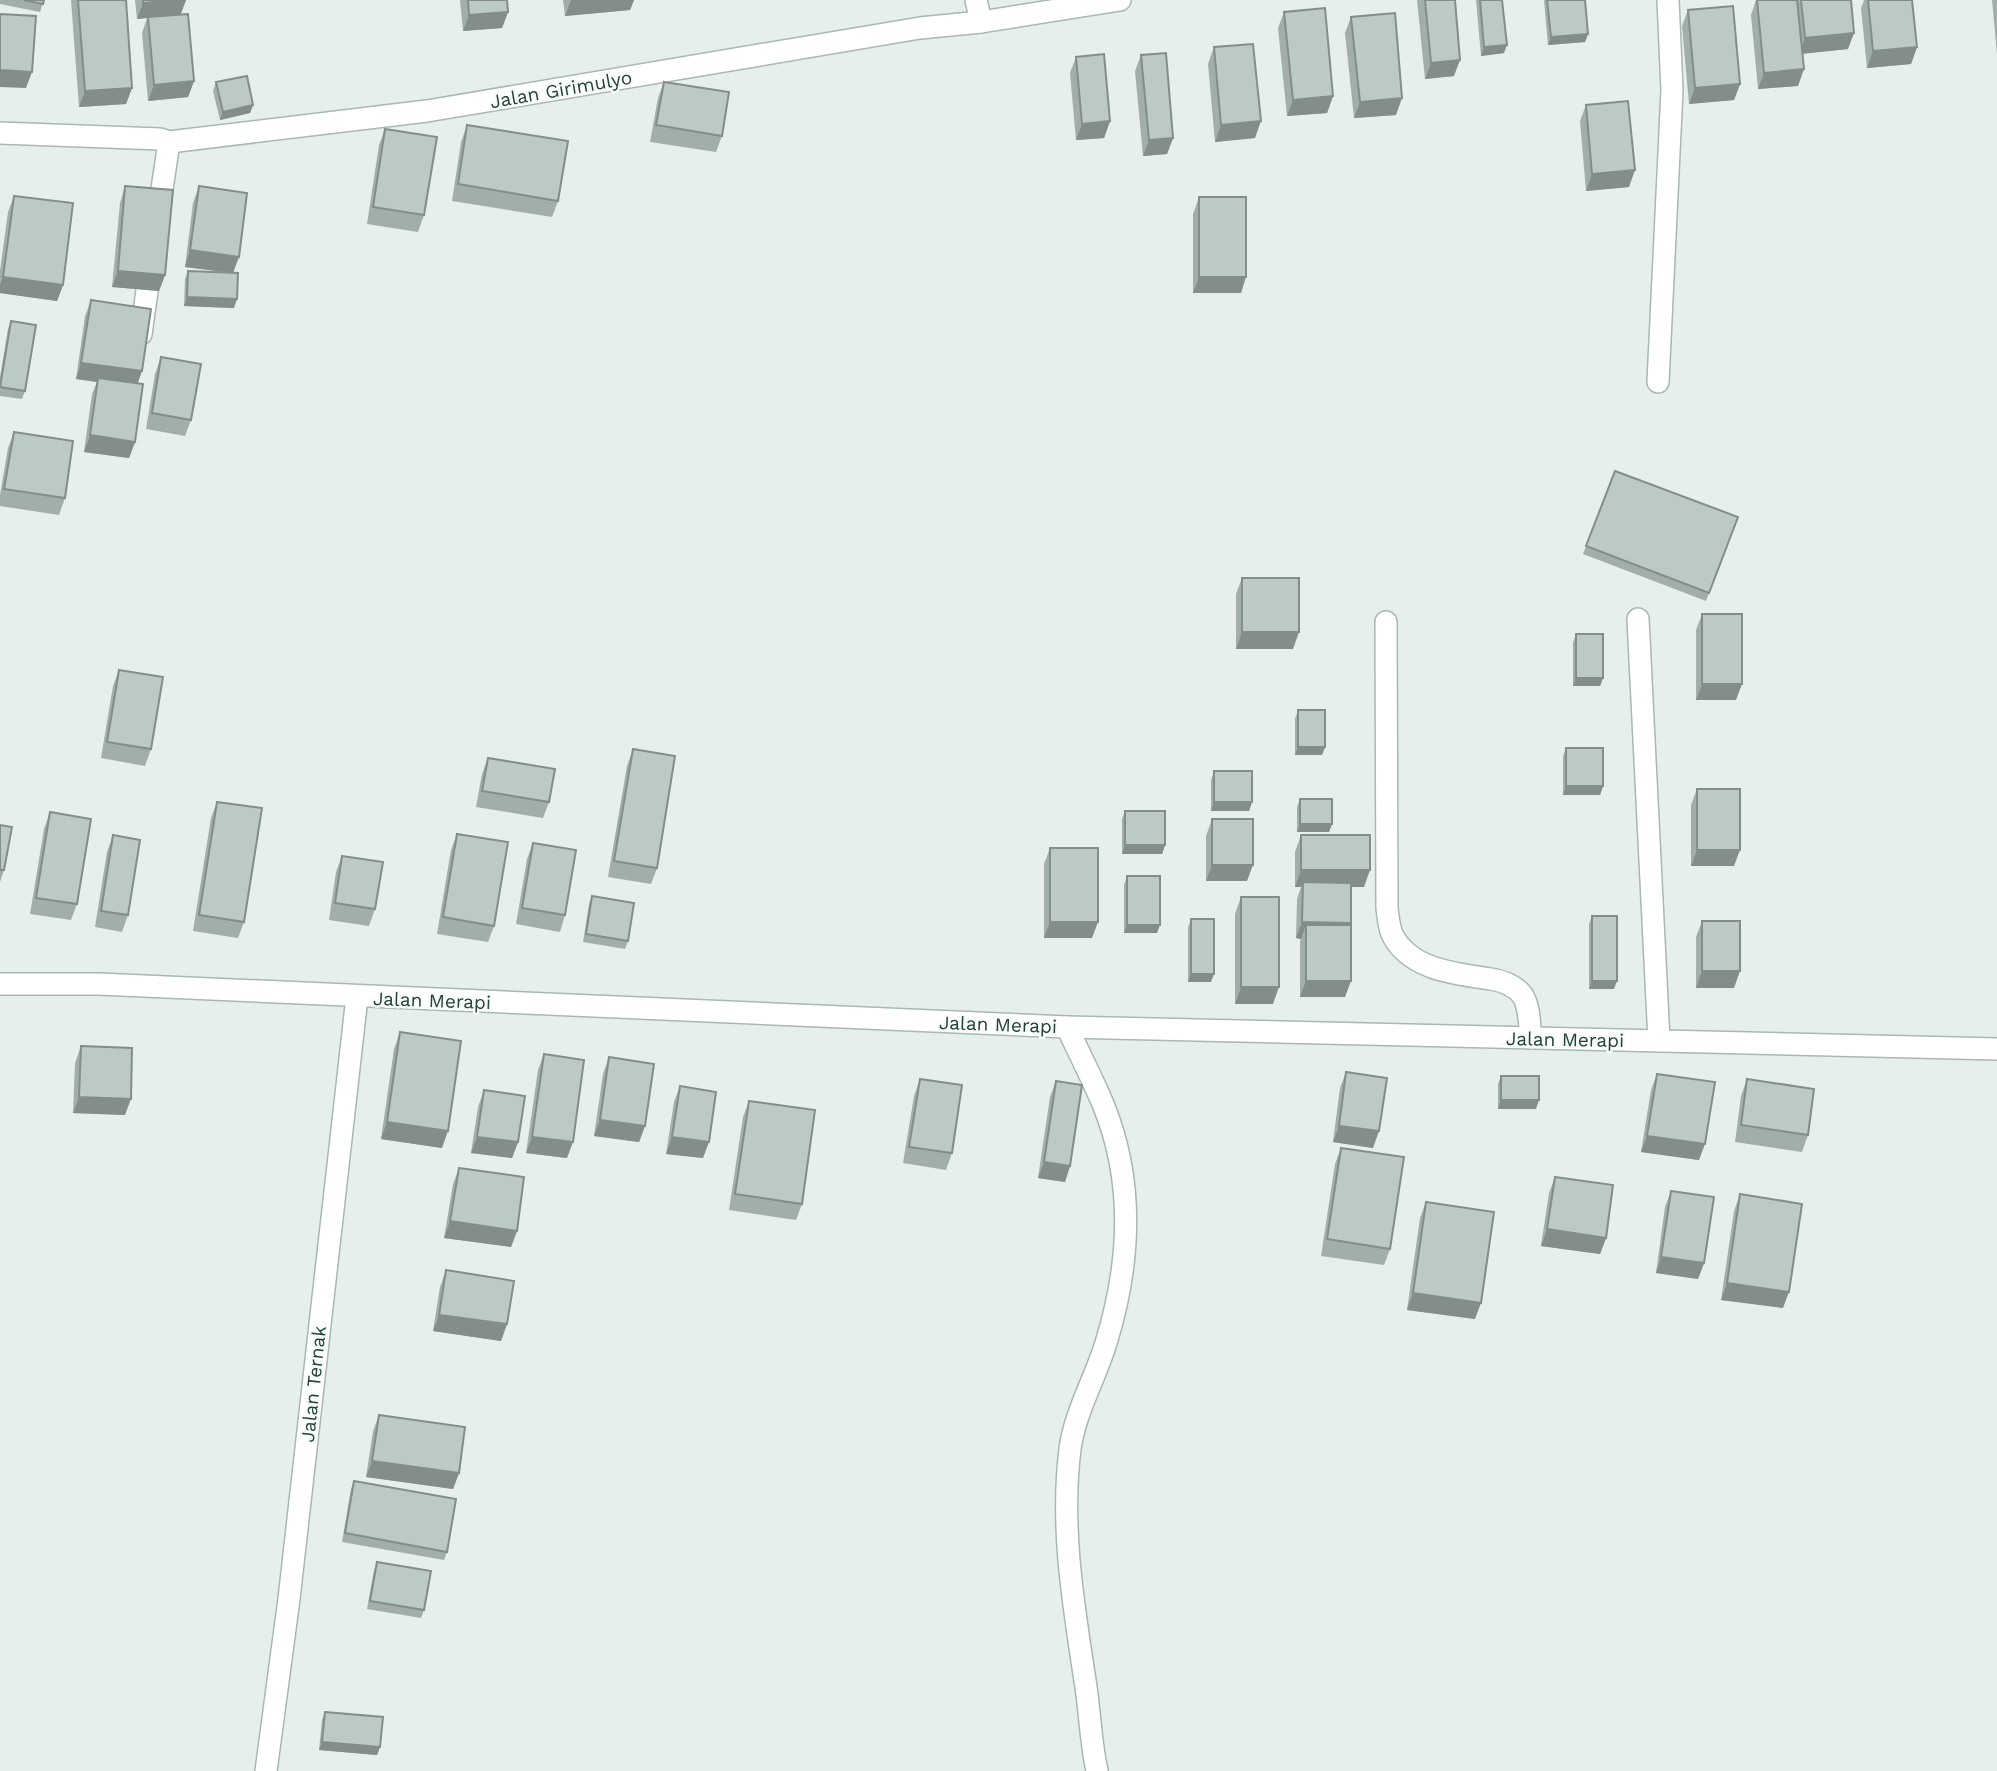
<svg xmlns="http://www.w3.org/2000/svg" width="1997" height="1771" font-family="'Work Sans',sans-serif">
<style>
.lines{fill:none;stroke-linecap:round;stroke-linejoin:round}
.minor-casing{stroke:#a8b8b2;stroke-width:24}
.minor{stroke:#fff;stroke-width:21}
.wall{fill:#a1aea9}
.shaded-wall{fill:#838d89}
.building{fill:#bbcac4;stroke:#838d89;stroke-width:2}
.labels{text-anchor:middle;stroke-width:5;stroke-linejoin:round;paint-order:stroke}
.street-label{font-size:19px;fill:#24423a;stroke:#f7fbf9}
</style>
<rect width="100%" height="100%" fill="#e6efeb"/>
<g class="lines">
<defs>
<g id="minor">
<path d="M976,0l5,22"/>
<path d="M0,133l160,6 9,3 258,-31 493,-83 61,-6 139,-22"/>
<path d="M158,216l11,-74"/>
<path d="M141,334l10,-72"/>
<path d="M1658,382l14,-292 -4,-90"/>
<path d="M1638,619l21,422"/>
<path d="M1386,622l1,286c1,9 2,19 5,26 17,36 65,40 99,45 12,2 24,6 32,17 7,12 6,28 8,42"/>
<path d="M0,984h99l968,43 930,22"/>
<path d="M1067,1027c12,26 25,51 36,77 32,78 27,161 3,239 -11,36 -31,69 -36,106 -10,80 4,159 16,238 4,28 5,57 11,84"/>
<path d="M266,1771l23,-172 68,-602"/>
</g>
</defs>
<use href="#minor" class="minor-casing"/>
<use href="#minor" class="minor"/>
</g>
<g class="wall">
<path d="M0,0h44l-4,12 -40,-8z"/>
<path d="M71,0h55l6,88 -6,16 -47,3z"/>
<path d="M135,0h51l-5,14 13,67 -6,16 -40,4 -6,-68 5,-15 -10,1z"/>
<path d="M460,0h47l1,12 -6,16 -39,3z"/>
<path d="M563,0h71l-4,10 -65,6z"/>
<path d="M1417,0h38l-1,76 -29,3z"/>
<path d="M1476,0h26l2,53 -23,3z"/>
<path d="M1544,0h41l3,34 -3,8 -37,3z"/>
<path d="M1756,0h95l-3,49 -46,5 -4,32 -40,3 -7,-74z"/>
<path d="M1864,0h48l5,47 -6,17 -44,4 -6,-60z"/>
<path d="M1992,0h5v54z"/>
<path d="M1688,10l52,74 -6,16 -45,4 -7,-78z"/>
<path d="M1284,12l49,84 -6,17 -40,3 -9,-88z"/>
<path d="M1351,17l45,98 -42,3 -9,-85z"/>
<path d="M1214,47l41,91 -40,4 -7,-78z"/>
<path d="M1141,55l32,83 -6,16 -24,2 -8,-85z"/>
<path d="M1076,57l34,64 -6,17 -28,2 -6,-67z"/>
<path d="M216,82l37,23 -3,8 -30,7 -7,-29z"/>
<path d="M664,82l58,54 -6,16 -66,-10 8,-44z"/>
<path d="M1586,105l43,82 -43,4 -6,-70z"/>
<path d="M467,125l91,76 -6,16 -100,-16 9,-59z"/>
<path d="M385,129l39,86 -6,17 -51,-8 12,-79z"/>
<path d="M125,186l40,89 -6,16 -47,-4 8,-84z"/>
<path d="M199,186l35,86v36l-50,-2 1,-27 3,-8 36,1 -39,-5 8,-64z"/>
<path d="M14,196l49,89 -6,16 -57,-8v-22l8,-59z"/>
<path d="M1199,197l42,96h-48v-79z"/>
<path d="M91,300l51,71 -5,12 -2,59 -6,16 -45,-6 8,-58 5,-12 -21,-3 9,-63z"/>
<path d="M11,321l14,70 -3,8 -22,-3v-19l8,-48z"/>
<path d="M161,357l30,63 -6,16 -39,-7 9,-55z"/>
<path d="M14,432l51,66 -6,17 -59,-9v-11l8,-47z"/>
<path d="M1615,471l123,46 -32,84 -123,-47z"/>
<path d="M1242,578l51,71h-57v-55z"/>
<path d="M1702,614l34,86h-40v-70z"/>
<path d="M1576,634l27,44 -3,8h-27v-43z"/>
<path d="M119,670l32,79 -6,17 -44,-8 12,-72z"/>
<path d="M1298,710l27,37 -3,8h-27v-36z"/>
<path d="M1566,748l37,38 -3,9h-37v-39z"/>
<path d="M633,749l24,119 -6,16 -43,-7 19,-111z"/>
<path d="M488,758l61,44 -6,16 -67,-11 6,-33z"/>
<path d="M1214,771l38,31 -3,9h-38v-31z"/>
<path d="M1697,789l37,77h-43v-61z"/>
<path d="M1300,799l32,25 -3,8h-32v-25z"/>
<path d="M217,802l27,120 -6,16 -45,-7 18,-113z"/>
<path d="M1125,811l40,34 -3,9h-40v-35z"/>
<path d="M50,812l27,92 -6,16 -41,-6 14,-85z"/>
<path d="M1212,819l35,62h-41v-45z"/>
<path d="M0,825l4,45 -4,12z"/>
<path d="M457,834l37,92 -6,16 -51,-8 14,-84z"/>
<path d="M113,835l15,80 -6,17 -27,-5 12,-75z"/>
<path d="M1301,835l63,52h-13v36l-6,74h-45v-56l1,-2 -5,-1 1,-39 4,-12h-6v-35z"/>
<path d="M533,843l32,72 -5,17 -44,-8 11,-65z"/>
<path d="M1050,848l42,90h-48v-74z"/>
<path d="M342,856l33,53 -6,17 -40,-6 7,-48z"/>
<path d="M1127,876l30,57h-33v-48z"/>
<path d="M592,896l36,45 -3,8 -42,-7 6,-38z"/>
<path d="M1241,897l32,107h-38v-90z"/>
<path d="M1592,916l22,73h-25v-65z"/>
<path d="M1191,919l20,63h-23v-54z"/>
<path d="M1702,921l32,67h-38v-51z"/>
<path d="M400,1032l42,116 -61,-9 13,-90z"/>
<path d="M81,1046l44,69 -52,-2 2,-50z"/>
<path d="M544,1054l23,104 -41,-5 12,-83z"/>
<path d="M609,1057l36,69 -6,16 -45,-6 9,-62z"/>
<path d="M1346,1072l27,76 -40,-6 7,-54z"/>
<path d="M1657,1074l42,86 -58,-8 10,-62z"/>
<path d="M1501,1076l35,33h-38v-25z"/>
<path d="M920,1079l32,74 -6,17 -43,-7 11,-67z"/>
<path d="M1747,1079l61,56 -6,17 -67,-10 6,-46z"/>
<path d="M1056,1081l14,85 -5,16 -27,-4 12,-81z"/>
<path d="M680,1086l23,72 -37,-4 8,-52z"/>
<path d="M484,1090l34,52 -6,16 -41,-5 7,-46z"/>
<path d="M749,1101l53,103 -6,16 -67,-10 14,-93z"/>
<path d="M1341,1148l49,101 -6,16 -63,-9 14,-92z"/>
<path d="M459,1168l58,63 -6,16 -67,-9 9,-54z"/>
<path d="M1555,1177l51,61 -6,16 -59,-8 8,-53z"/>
<path d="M1671,1191l33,72 -6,16 -42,-6 9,-66z"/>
<path d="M1740,1194l43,114 -62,-8 13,-89z"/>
<path d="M1426,1202l49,117 -68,-9 13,-92z"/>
<path d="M446,1270l61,54 -6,17 -68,-10 7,-44z"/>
<path d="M379,1415l80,58 -6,16 -87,-12 7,-46z"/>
<path d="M354,1481l93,71 -3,8 -102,-18 9,-53z"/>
<path d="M377,1562l47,48 -3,8 -54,-9 7,-39z"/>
<path d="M325,1712l55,35 -3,8 -58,-5 3,-30z"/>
</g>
<g class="shaded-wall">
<path d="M174,0h12l-6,15 -43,4 6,-16z"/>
<path d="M571,0h63l-4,10 -65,6z"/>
<path d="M508,12l-6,16 -39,3 6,-16z"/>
<path d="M1854,33l-6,16 -49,5 6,-16z"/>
<path d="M1588,34l-3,8 -37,3 3,-8z"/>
<path d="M1507,45l-3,8 -23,3 3,-9z"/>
<path d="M1917,47l-6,17 -44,4 6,-17z"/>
<path d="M1460,60l-6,16 -29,3 6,-16z"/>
<path d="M1804,69l-6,17 -40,3 6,-16z"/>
<path d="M0,70l32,2 -6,16 -26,-1z"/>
<path d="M194,81l-6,16 -40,4 6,-16z"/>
<path d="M1740,84l-6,16 -45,4 6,-16z"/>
<path d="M132,88l-6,16 -47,3 6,-16z"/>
<path d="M1333,96l-6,17 -40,3 6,-16z"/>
<path d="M1402,98l-6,17 -42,3 6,-16z"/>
<path d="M253,105l-3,8 -30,7 3,-8z"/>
<path d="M1110,121l-6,17 -28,2 6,-16z"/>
<path d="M1261,121l-6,17 -40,4 6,-17z"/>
<path d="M1173,138l-6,16 -24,2 6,-16z"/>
<path d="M1635,170l-6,17 -43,4 6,-17z"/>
<path d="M190,250l49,7 -6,16 -48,-6z"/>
<path d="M118,271l47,4 -6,16 -47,-4z"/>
<path d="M3,277l60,8 -6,16 -57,-8v-8z"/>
<path d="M1199,277h47l-5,16h-48z"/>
<path d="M187,297l50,2 -3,9 -50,-2z"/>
<path d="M81,363l61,8 -6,17 -38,-10 -1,4 -21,-3z"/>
<path d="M90,435l45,7 -6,16 -45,-6z"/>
<path d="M1242,632h57l-6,17h-57z"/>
<path d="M1576,678h27l-3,8h-27z"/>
<path d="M1702,684h40l-6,16h-40z"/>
<path d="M1298,747h27l-3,8h-27z"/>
<path d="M1566,786h37l-3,9h-37z"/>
<path d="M1214,802h38l-3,9h-38z"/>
<path d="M1300,824h32l-3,8h-32z"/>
<path d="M1125,845h40l-3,9h-40z"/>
<path d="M1697,850h43l-6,16h-43z"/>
<path d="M1212,865h41l-6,16h-41z"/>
<path d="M1301,870h69l-6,17h-61v-5l-2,5h-6z"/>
<path d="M1050,922h48l-6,16h-48z"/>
<path d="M1302,922l49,1 -6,16 -39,-14 -5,14 -5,-1z"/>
<path d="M1127,925h33l-3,8h-33z"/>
<path d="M1702,971h38l-6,17h-38z"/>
<path d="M1191,974h23l-3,8h-23z"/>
<path d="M1306,981h45l-6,16h-45z"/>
<path d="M1592,981h25l-3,8h-25z"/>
<path d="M1241,987h38l-6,17h-38z"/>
<path d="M79,1097l52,2 -6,16 -52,-2z"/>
<path d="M1501,1100h38l-3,9h-38z"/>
<path d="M600,1120l45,6 -6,16 -45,-6z"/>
<path d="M387,1122l61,9 -6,17 -61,-9z"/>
<path d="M1339,1126l40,5 -6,17 -40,-6z"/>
<path d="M1647,1136l58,8 -6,16 -58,-8z"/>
<path d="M477,1137l41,5 -6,16 -41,-5z"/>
<path d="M532,1137l41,5 -6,16 -41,-5z"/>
<path d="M672,1137l37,5 -6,16 -37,-4z"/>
<path d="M1044,1162l26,4 -5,16 -27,-4z"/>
<path d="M450,1221l67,10 -6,16 -67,-9z"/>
<path d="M1547,1229l59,9 -6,16 -59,-8z"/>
<path d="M1661,1257l43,6 -6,16 -42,-6z"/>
<path d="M1727,1283l62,9 -6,16 -62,-8z"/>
<path d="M1413,1293l68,10 -6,16 -68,-9z"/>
<path d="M439,1315l68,9 -6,17 -68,-10z"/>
<path d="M372,1461l87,12 -6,16 -87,-12z"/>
<path d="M322,1742l58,5 -3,8 -58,-5z"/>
</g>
<g class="building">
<path d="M24,0h20l-1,4z"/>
<path d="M78,0h48l6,88 -47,3z"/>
<path d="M143,0h31l-31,3z"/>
<path d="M468,0h39l1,12 -39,3z"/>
<path d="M1425,0h30l5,60 -29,3z"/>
<path d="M1480,0h22l5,45 -23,2z"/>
<path d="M1547,0h38l3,34 -37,3z"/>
<path d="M1757,0h40l7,69 -40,4z"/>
<path d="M1801,0h50l3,33 -49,5z"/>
<path d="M1868,0h44l5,47 -44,4z"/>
<path d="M1733,6l7,78 -45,4 -7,-78z"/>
<path d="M1325,8l8,88 -40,4 -9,-88z"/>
<path d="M1395,13l7,85 -42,4 -9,-85z"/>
<path d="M0,14l36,2 -4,56 -32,-2z"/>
<path d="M188,14l6,67 -40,4 -6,-68z"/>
<path d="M1253,44l8,77 -40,4 -7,-78z"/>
<path d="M1166,53l7,85 -24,2 -8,-85z"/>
<path d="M1104,54l6,67 -28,3 -6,-67z"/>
<path d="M247,76l6,29 -30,7 -7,-30z"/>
<path d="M664,82l65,10 -7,44 -66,-11z"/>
<path d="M1628,101l7,69 -43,4 -6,-69z"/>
<path d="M467,125l101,16 -10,60 -100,-17z"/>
<path d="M385,129l52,8 -13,78 -51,-8z"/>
<path d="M125,186l48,4 -8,85 -47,-4z"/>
<path d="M199,186l48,7 -8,64 -49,-7z"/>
<path d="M14,196l59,7 -10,82 -60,-8z"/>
<rect x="1199" y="197" width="47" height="80"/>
<path d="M188,271l50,2 -1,26 -50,-2z"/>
<path d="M91,300l60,9 -9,62 -61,-8z"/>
<path d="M11,321l25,4 -11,66 -25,-4z"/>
<path d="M161,357l40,7 -10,56 -39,-7z"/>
<path d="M98,378l45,6 -8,58 -45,-7z"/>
<path d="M14,432l59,9 -8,57 -61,-9z"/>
<path d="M1615,471l123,46 -29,76 -123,-47z"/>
<rect x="1242" y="578" width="57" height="54"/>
<rect x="1702" y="614" width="40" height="70"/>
<rect x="1576" y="634" width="27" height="44"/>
<path d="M119,670l44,7 -12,72 -44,-7z"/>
<rect x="1298" y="710" width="27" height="37"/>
<rect x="1566" y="748" width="37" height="38"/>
<path d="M633,749l42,7 -18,112 -43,-7z"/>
<path d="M488,758l67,11 -6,33 -67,-11z"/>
<rect x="1214" y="771" width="38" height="31"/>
<rect x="1697" y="789" width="43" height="61"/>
<rect x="1300" y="799" width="32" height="25"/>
<path d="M217,802l45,6 -18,114 -45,-7z"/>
<rect x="1125" y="811" width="40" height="34"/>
<path d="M50,812l41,7 -14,85 -41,-6z"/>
<rect x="1212" y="819" width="41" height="46"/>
<path d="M0,825l12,2 -8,43h-4z"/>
<path d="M457,834l51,8 -14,84 -51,-9z"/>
<path d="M113,835l27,5 -12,75 -27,-4z"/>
<rect x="1301" y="835" width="69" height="35"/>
<path d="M533,843l43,7 -11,65 -43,-7z"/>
<rect x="1050" y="848" width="48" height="74"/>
<path d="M342,856l41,6 -8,47 -40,-6z"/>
<rect x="1127" y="876" width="33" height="49"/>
<path d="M1303,882l48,1v40l-49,-1z"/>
<path d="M592,896l42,7 -6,38 -42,-7z"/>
<rect x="1241" y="897" width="38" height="90"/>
<rect x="1592" y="916" width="25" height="65"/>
<rect x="1191" y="919" width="23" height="55"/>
<rect x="1702" y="921" width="38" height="50"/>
<rect x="1306" y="925" width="45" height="56"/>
<path d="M400,1032l61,9 -13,90 -61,-9z"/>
<path d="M81,1046l51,2 -1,51 -52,-2z"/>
<path d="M544,1054l40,6 -11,82 -41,-5z"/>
<path d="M609,1057l45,7 -9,62 -45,-6z"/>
<path d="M1346,1072l41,6 -8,53 -40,-5z"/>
<path d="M1657,1074l58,8 -10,62 -58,-8z"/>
<rect x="1501" y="1076" width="38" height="24"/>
<path d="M920,1079l42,6 -10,68 -43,-6z"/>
<path d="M1747,1079l67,10 -6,46 -67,-10z"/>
<path d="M1056,1081l26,4 -12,81 -26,-4z"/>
<path d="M680,1086l36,6 -7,50 -37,-5z"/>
<path d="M484,1090l41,6 -7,46 -41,-5z"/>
<path d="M749,1101l66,9 -13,94 -67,-10z"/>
<path d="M1341,1148l63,9 -14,92 -63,-10z"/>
<path d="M459,1168l65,9 -7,54 -67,-10z"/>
<path d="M1555,1177l58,8 -7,53 -59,-9z"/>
<path d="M1671,1191l43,6 -10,66 -43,-6z"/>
<path d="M1740,1194l62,10 -13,88 -62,-9z"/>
<path d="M1426,1202l68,10 -13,91 -68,-10z"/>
<path d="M446,1270l68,11 -7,43 -68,-9z"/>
<path d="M379,1415l86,12 -6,46 -87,-12z"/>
<path d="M354,1481l102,18 -9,53 -102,-19z"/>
<path d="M377,1562l54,9 -7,39 -54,-9z"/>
<path d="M325,1712l58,5 -3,30 -58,-5z"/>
</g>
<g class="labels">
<g class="street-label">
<text transform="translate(561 89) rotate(-10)" y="7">Jalan Girimulyo</text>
<text transform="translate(432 1000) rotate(2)" y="7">Jalan Merapi</text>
<text transform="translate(998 1024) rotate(2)" y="7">Jalan Merapi</text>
<text transform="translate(1565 1039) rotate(1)" y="7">Jalan Merapi</text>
<text transform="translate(313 1384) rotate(-84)" y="7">Jalan Ternak</text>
</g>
</g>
</svg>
